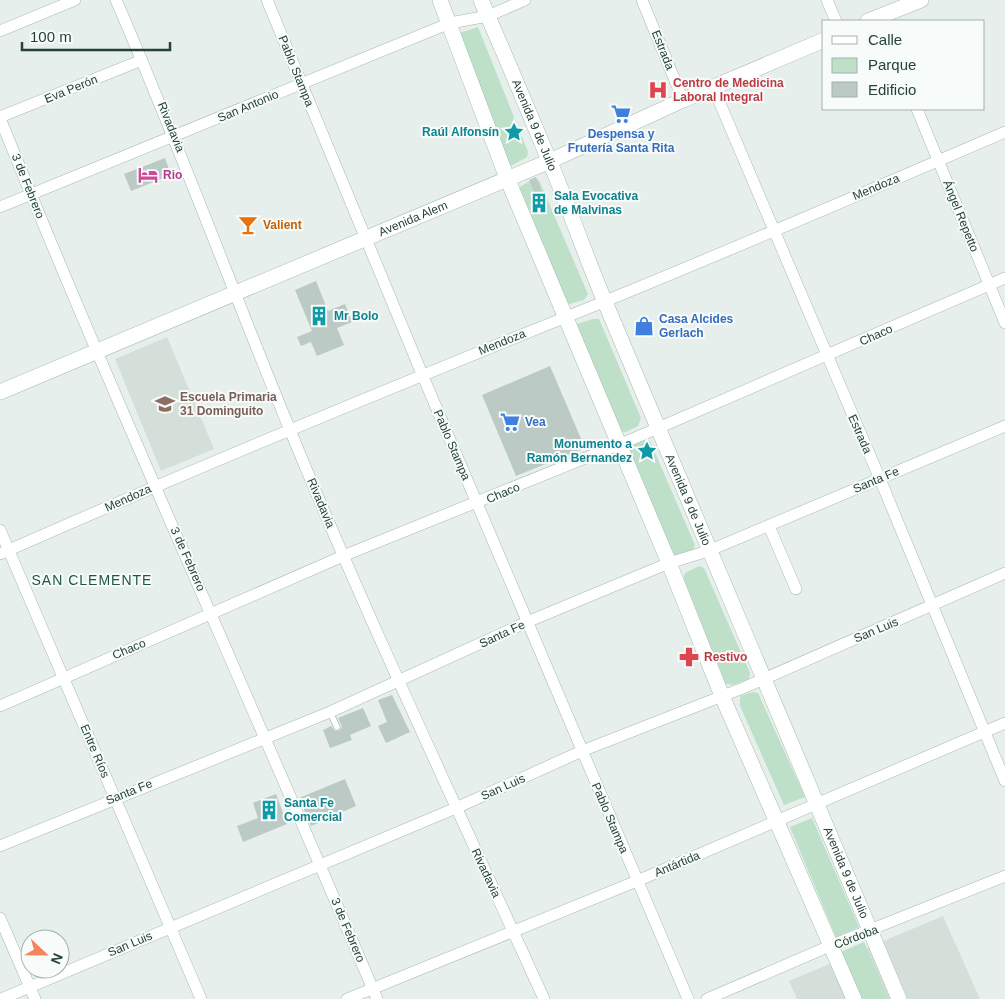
<svg xmlns="http://www.w3.org/2000/svg" width="1005" height="999" viewBox="0 0 1005 999" font-family="Helvetica,sans-serif">
<style>
.built{fill:#d4dfda}
.green{fill:#bfe0c8}
.building{fill:#bbcac4}
.lines{fill:none;stroke-linecap:round;stroke-linejoin:round}
.service-casing{stroke:#a8b8b2;stroke-width:7}
.minor-casing{stroke:#a8b8b2;stroke-width:12}
.secondary-casing{stroke:#a4bbb3;stroke-width:16}
.service{stroke:#fff;stroke-width:5.5}
.minor{stroke:#fff;stroke-width:11}
.secondary{stroke:#fff;stroke-width:15}
.labels{text-anchor:middle;dominant-baseline:central;stroke-width:4;stroke-linejoin:round;paint-order:stroke}
.street-label{font-size:12px;fill:#24423a;stroke:#f7fbf9}
.health-label{font-size:12px;font-weight:bold;fill:#be3a42;stroke:#f7fbf9;text-anchor:start}
.culture-label{font-size:12px;font-weight:bold;fill:#0d838f;stroke:#f7fbf9;text-anchor:start}
.shop-label{font-size:12px;font-weight:bold;fill:#366cbe;stroke:#f7fbf9;text-anchor:start}
.hotel-label{font-size:12px;font-weight:bold;fill:#b23c85;stroke:#f7fbf9;text-anchor:start}
.food-label{font-size:12px;font-weight:bold;fill:#c56008;stroke:#f7fbf9;text-anchor:start}
.education-label{font-size:12px;font-weight:bold;fill:#785e54;stroke:#f7fbf9;text-anchor:start}
.neighbourhood-label{font-size:14px;letter-spacing:1px;fill:#1f5548;stroke:#f7fbf9}
</style>
<rect width="100%" height="100%" fill="#e6efeb"/>
<path class="built" d="M167 337 214 449 161 471 115 359Z
M943 916 980 999H797L789 981Z"/>
<path class="green" d="M478 27 528 152 527 157 511 166 506 163 460 33Z
M533 179 539 180 588 294 584 300 569 304 565 301 518 188Z
M593 319H599L641 418 638 426 626 432 617 431 577 330V324Z
M646 440 650 441 695 545 692 553 682 556 670 555 629 452 634 444Z
M699 566 704 568 750 673 749 679 733 685 726 684 683 580 685 573Z
M753 692 758 693 805 797 784 805 740 706V696Z
M812 818 859 927 836 937 790 827Z
M864 942 889 999H861L841 952Z"/>
<path class="building" d="M165 158 171 175 131 191 124 174Z
M536 177 548 208 536 213 530 198 536 196 529 180Z
M316 281 328 311 345 304 352 322 337 328 344 345 317 356 311 342 301 346 297 337 312 331 295 290Z
M550 366 585 448 516 476 482 395Z
M392 695 410 732 386 743 378 726 387 722 378 700Z
M363 708 371 726 350 735 352 740 330 748 323 730 331 726 335 731H339L342 727 338 718Z
M345 779 356 806 311 826 299 798Z
M276 794 287 824 243 842 237 826 258 818 253 803Z"/>
<g class="lines">
<defs>
<path id="service" d="M330 712 337 727"/>
<path id="minor" d="M116 0C178 142 231 287 290 430 369 622 458 810 544 999
M267 0 422 374 688 999
M642 0 683 100
M827 0 836 21
M0 31 75 0
M713 87 880 479 1005 781
M917 109 1005 323
M0 117 142 60
M0 118C119 414 253 704 377 999
M0 207 450 23 488 16 525 0
M769 526 796 589
M0 530 201 999
M0 554C194 468 390 388 586 309 726 252 866 192 1005 132
M0 706 343 556 635 438 1005 278
M0 846 330 712 527 622 669 563 708 551 1005 426
M0 918 35 999
M1 999 456 808 582 751 743 688 1005 573
M347 999 637 881 1005 723
M707 999 832 945 1005 876"/>
<g id="secondary">
<path d="M440 0 507 178 669 563 722 696 854 999"/>
<path id="s1" d="M481 0C504 53 527 107 549 160 569 207 585 255 605 302 702 535 802 766 899 999"/>
<path d="M868 21 921 0"/>
<path id="s2" d="M0 392 550 161 683 100 824 40"/>
</g>
</defs>
<use href="#service" class="service-casing"/>
<use href="#minor" class="minor-casing"/>
<use href="#secondary" class="secondary-casing"/>
<use href="#service" class="service"/>
<use href="#minor" class="minor"/>
<use href="#secondary" class="secondary"/>
</g>
<defs>
<symbol id="hospital-bare" viewBox="-9 -9 18 18"><path d="M-5-5h3v3.5h4V-5h3V5h-3V1.5h-4V5h-3Z" fill="#e0444e" stroke="#f7fbf9" stroke-width="2.5" paint-order="stroke"/></symbol>
<symbol id="supermarket-bare" viewBox="-9 -9 18 18"><path d="M-6-5.5h2.5l.6 2H6L4.5 2H-2.5L-4.4-4H-6ZM-1.5 3.2a1.3 1.3 0 1 0 .1 0ZM3 3.2a1.3 1.3 0 1 0 .1 0Z" fill="#3f7fe0" stroke="#f7fbf9" stroke-width="2.5" paint-order="stroke"/></symbol>
<symbol id="sight-bare" viewBox="-9 -9 18 18"><path d="M0-6L1.8-2.2L6-1.7L2.9 1.2L3.7 5.4L0 3.3L-3.7 5.4L-2.9 1.2L-6-1.7L-1.8-2.2Z" fill="#0f9aa8" stroke="#f7fbf9" stroke-width="2.5" paint-order="stroke"/></symbol>
<symbol id="hotel-bare" viewBox="-9 -9 18 18"><path d="M-6-4.5h1.5V1H6V5H4.5V3h-9V5H-6ZM-4 0a1.8 1.8 0 1 1 3.6 0ZM.5 0V-2.5h3Q6-2.5 6 0Z" fill="#d1479c" stroke="#f7fbf9" stroke-width="2.5" paint-order="stroke"/></symbol>
<symbol id="building-bare" viewBox="-9 -9 18 18"><path d="M-4-6H4V6H1V3H-1V6H-4ZM-2.5-4.3h1.7v1.8h-1.7ZM.8-4.3h1.7v1.8H.8ZM-2.5-1h1.7V.8h-1.7ZM.8-1h1.7V.8H.8Z" fill="#0f9aa8" stroke="#f7fbf9" stroke-width="2.5" paint-order="stroke"/></symbol>
<symbol id="bar-bare" viewBox="-9 -9 18 18"><path d="M-6-5H6L.8 .8V4.5H3.5V6h-7V4.5H-.8V.8Z" fill="#e8710a" stroke="#f7fbf9" stroke-width="2.5" paint-order="stroke"/></symbol>
<symbol id="shop-bare" viewBox="-9 -9 18 18"><path d="M-5-2.5h2.3a2.7 3.5 0 0 1 5.4 0H5L5.5 6h-11ZM-1.5-2.5h3a1.5 2.3 0 0 0-3 0Z" fill="#3f7fe0" stroke="#f7fbf9" stroke-width="2.5" paint-order="stroke"/></symbol>
<symbol id="school-bare" viewBox="-9 -9 18 18"><path d="M0-5L7-2L0 1L-7-2ZM-4 1L0 2.5L4 1V4Q0 6-4 4Z" fill="#8d6e63" stroke="#f7fbf9" stroke-width="2.5" paint-order="stroke"/></symbol>
<symbol id="pharmacy-bare" viewBox="-9 -9 18 18"><path d="M-2-6h4v4h4v4h-4v4h-4v-4h-4v-4h4Z" fill="#e0444e" stroke="#f7fbf9" stroke-width="2.5" paint-order="stroke"/></symbol>
</defs>
<g fill-rule="evenodd">
<use href="#hospital-bare" x="644" y="76" width="28" height="28"/>
<use href="#supermarket-bare" x="607" y="100" width="28" height="28"/>
<use href="#sight-bare" x="500" y="118" width="28" height="28"/>
<use href="#hotel-bare" x="134" y="161" width="28" height="28"/>
<use href="#building-bare" x="525" y="189" width="28" height="28"/>
<use href="#bar-bare" x="234" y="211" width="28" height="28"/>
<use href="#building-bare" x="305" y="302" width="28" height="28"/>
<use href="#shop-bare" x="630" y="312" width="28" height="28"/>
<use href="#school-bare" x="151" y="390" width="28" height="28"/>
<use href="#supermarket-bare" x="496" y="408" width="28" height="28"/>
<use href="#sight-bare" x="633" y="437" width="28" height="28"/>
<use href="#pharmacy-bare" x="675" y="643" width="28" height="28"/>
<use href="#building-bare" x="255" y="796" width="28" height="28"/>
</g>
<g class="labels">
<g class="street-label">
<text transform="translate(663 50) rotate(68)">Estrada</text>
<text transform="translate(296 71) rotate(68)">Pablo Stampa</text>
<text transform="translate(71 89) rotate(-22)">Eva Perón</text>
<text transform="translate(248 106) rotate(-23)">San Antonio</text>
<text stroke="none"><textPath href="#s1" startOffset="136">Avenida 9 de Julio</textPath></text>
<text transform="translate(171 127) rotate(68)">Rivadavia</text>
<text transform="translate(28 186) rotate(68)">3 de Febrero</text>
<text transform="translate(876 187) rotate(-23)">Mendoza</text>
<text transform="translate(961 216) rotate(68)">Ángel Repetto</text>
<text stroke="none"><textPath href="#s2" startOffset="448">Avenida Alem</textPath></text>
<text transform="translate(876 335) rotate(-24)">Chaco</text>
<text transform="translate(502 342) rotate(-22)">Mendoza</text>
<text transform="translate(860 434) rotate(66)">Estrada</text>
<text transform="translate(452 445) rotate(67)">Pablo Stampa</text>
<text transform="translate(876 480) rotate(-23)">Santa Fe</text>
<text transform="translate(503 493) rotate(-23)">Chaco</text>
<text transform="translate(128 498) rotate(-24)">Mendoza</text>
<text stroke="none"><textPath href="#s1" startOffset="541">Avenida 9 de Julio</textPath></text>
<text transform="translate(321 503) rotate(67)">Rivadavia</text>
<text transform="translate(188 559) rotate(66)">3 de Febrero</text>
<text transform="translate(876 630) rotate(-23)">San Luis</text>
<text transform="translate(502 634) rotate(-25)">Santa Fe</text>
<text transform="translate(129 649) rotate(-23)">Chaco</text>
<text transform="translate(95 751) rotate(67)">Entre Ríos</text>
<text transform="translate(503 787) rotate(-24)">San Luis</text>
<text transform="translate(129 792) rotate(-22)">Santa Fe</text>
<text transform="translate(610 818) rotate(67)">Pablo Stampa</text>
<text transform="translate(677 864) rotate(-23)">Antártida</text>
<text transform="translate(486 873) rotate(65)">Rivadavia</text>
<text stroke="none"><textPath href="#s1" startOffset="946">Avenida 9 de Julio</textPath></text>
<text transform="translate(348 930) rotate(67)">3 de Febrero</text>
<text transform="translate(856 937) rotate(-21)">Córdoba</text>
<text transform="translate(130 944) rotate(-23)">San Luis</text>
</g>
<g class="health-label">
<text x="673" y="83">Centro de Medicina<tspan x="673" dy="14">Laboral Integral</tspan></text>
<text x="704" y="657">Restivo</text>
</g>
<g class="culture-label">
<text x="499" y="132" text-anchor="end">Raúl Alfonsín</text>
<text x="554" y="196">Sala Evocativa<tspan x="554" dy="14">de Malvinas</tspan></text>
<text x="334" y="316">Mr Bolo</text>
<text x="632" y="444" text-anchor="end">Monumento a<tspan x="632" dy="14">Ramón Bernandez</tspan></text>
<text x="284" y="803">Santa Fe<tspan x="284" dy="14">Comercial</tspan></text>
</g>
<g class="shop-label">
<text x="621" y="134" text-anchor="middle">Despensa y<tspan x="621" dy="14">Frutería Santa Rita</tspan></text>
<text x="659" y="319">Casa Alcides<tspan x="659" dy="14">Gerlach</tspan></text>
<text x="525" y="422">Vea</text>
</g>
<g class="hotel-label">
<text x="163" y="175">Rio</text>
</g>
<g class="food-label">
<text x="263" y="225">Valient</text>
</g>
<g class="education-label">
<text x="180" y="397">Escuela Primaria<tspan x="180" dy="14">31 Dominguito</tspan></text>
</g>
<g class="neighbourhood-label">
<text x="92" y="580">SAN CLEMENTE</text>
</g>
</g>
<rect x="822" y="20" width="162" height="90" fill="#f7fbf9" stroke="#a3b1ad"/>
<rect x="832" y="36" width="25" height="8" fill="#ffffff" stroke="#a3b1ad"/>
<text x="868" y="45" font-size="15" fill="#24423a">Calle</text>
<rect x="832" y="58" width="25" height="15" fill="#bfe0c8" stroke="#a3b1ad"/>
<text x="868" y="70" font-size="15" fill="#24423a">Parque</text>
<rect x="832" y="82" width="25" height="15" fill="#bbcac4" stroke="#a3b1ad"/>
<text x="868" y="95" font-size="15" fill="#24423a">Edificio</text>
<g transform="translate(45 954) rotate(112)"><circle r="24" fill="#f7fbf9" stroke="#a3b1ad"/>
<path d="M0-4L9 19L0 12L-9 19Z" fill="#f4845f"/>
<text y="-8" font-size="14" font-weight="bold" text-anchor="middle" fill="#24423a">N</text>
</g>
<path d="M22 42v8h148v-8" fill="none" stroke="#24423a" stroke-width="2.5"/>
<text x="30" y="42" font-size="15" fill="#24423a" stroke="#f7fbf9" stroke-width="4" paint-order="stroke">100 m</text>
</svg>
